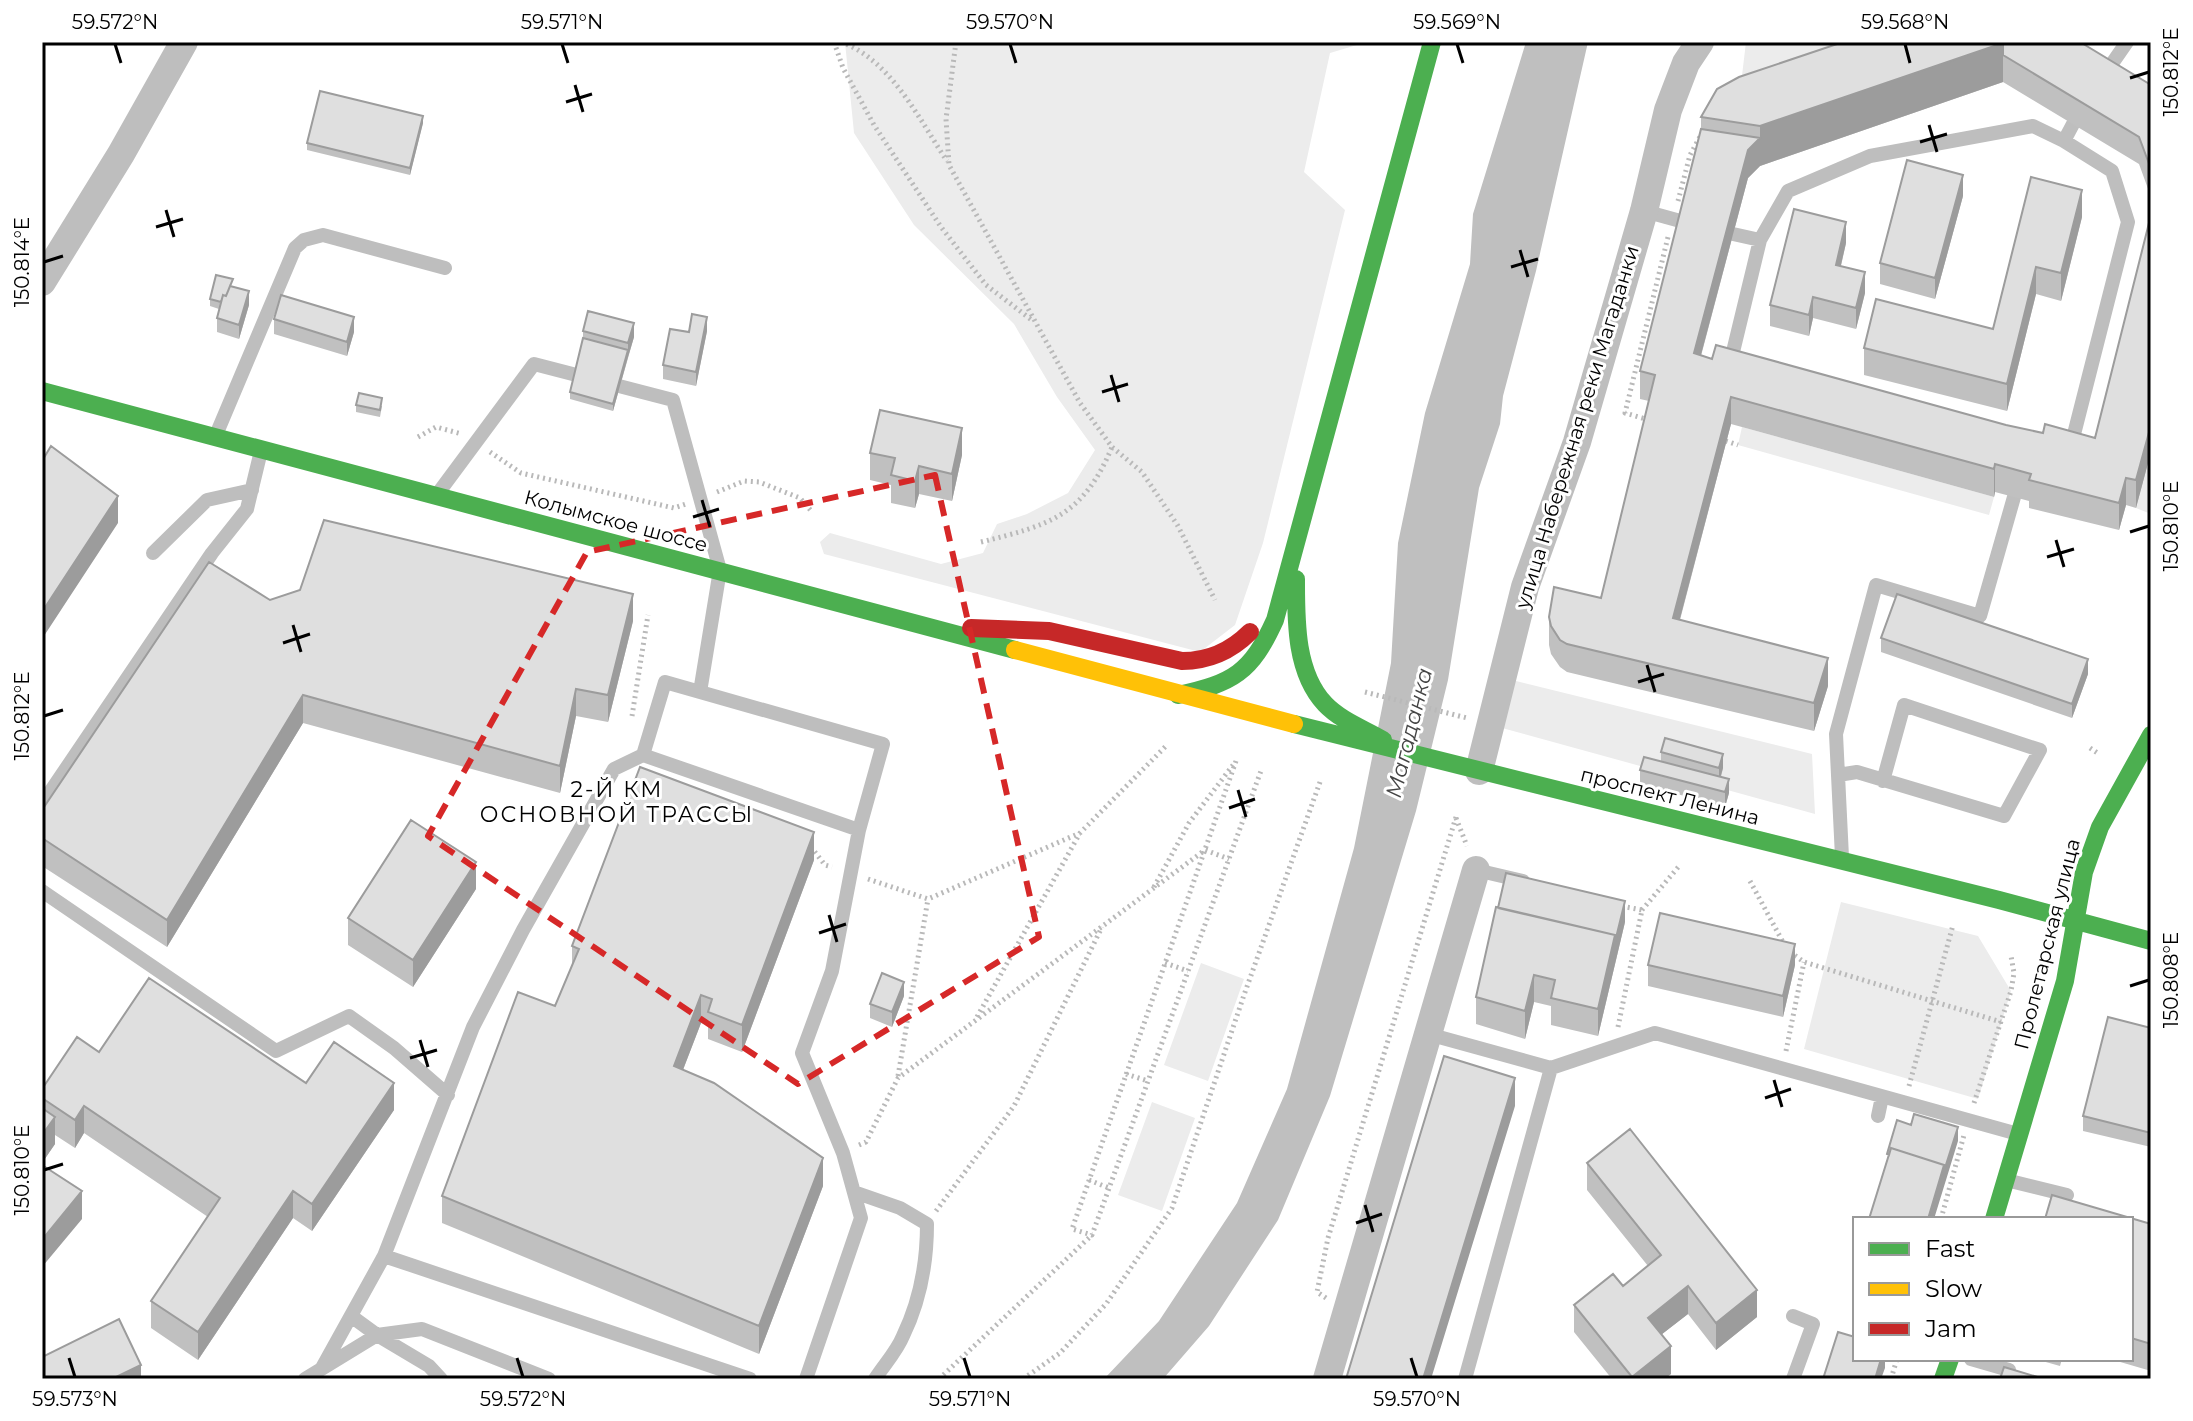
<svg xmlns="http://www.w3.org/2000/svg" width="2193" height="1421" viewBox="0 0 2193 1421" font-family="Montserrat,sans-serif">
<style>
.green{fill:#ececec}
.water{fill:#bfbfbf}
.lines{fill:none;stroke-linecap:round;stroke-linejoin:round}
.path{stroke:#b9b9b9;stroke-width:5;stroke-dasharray:2 4;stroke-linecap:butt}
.lane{stroke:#bebebe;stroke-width:14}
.street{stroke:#bebebe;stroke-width:28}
.fast{stroke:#4caf50;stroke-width:18}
.slow{stroke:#ffc107;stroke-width:18}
.jam{stroke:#c62828;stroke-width:18}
.wall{fill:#c0c0c0}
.shaded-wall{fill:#9c9c9c}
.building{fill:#dfdfdf;stroke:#9c9c9c;stroke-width:2}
.marked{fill:none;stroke:#d62828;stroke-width:6;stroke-dasharray:16 10;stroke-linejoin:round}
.ticks{fill:none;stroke:#000;stroke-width:3}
.labels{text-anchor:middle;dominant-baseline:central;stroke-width:6;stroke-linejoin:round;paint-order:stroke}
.street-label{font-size:20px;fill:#000;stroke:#fff}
.water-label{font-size:22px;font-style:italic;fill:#444;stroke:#fff}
.neighbourhood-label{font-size:22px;letter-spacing:2px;fill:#000;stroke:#fff}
.neatline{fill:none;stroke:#000;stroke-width:3}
.ticks-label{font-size:20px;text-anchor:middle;fill:#000}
</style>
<rect width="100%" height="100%" fill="#fff"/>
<path class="green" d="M845 42H1367L1330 53 1304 172 1345 210 1263 543 1235 625 1200 652 824 554 820 542 830 533 941 564 983 553 997 524 1027 514 1068 493 1095 450 1057 397 1014 324 914 225 854 133Z
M1746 42H1874L1741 84Z
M1742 427 1994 497 1989 515 1738 445Z
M2151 453V514L2136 508Z
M1504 678 1812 754 1815 814 1491 725Z
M1841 902 1978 936 2011 991 1978 1099 1804 1049Z
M1201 963 1244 979 1208 1081 1164 1065Z
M1152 1102 1195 1118 1162 1211 1118 1195Z"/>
<path class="water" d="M1526 42H1588L1536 271 1503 396 1500 424 1479 488 1448 680 1416 811 1330 1096 1278 1220 1209 1326 1163 1379H1104L1159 1321 1237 1203 1287 1089 1354 848 1391 663 1398 543 1425 413 1470 264 1473 214Z"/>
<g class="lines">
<path class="path" d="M834 42 843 68 874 125 941 227 986 285 1033 321
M841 42C891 60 919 119 947 161
M956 42 946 119 949 165 1080 403 1112 447 1142 472 1178 526 1215 600
M1678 201 1690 155 1701 135
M1649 420 1625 413 1668 237
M418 437 436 427 462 434
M1720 439 1738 445
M490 452 521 473 674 508 686 504
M717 492 744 481 759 482 800 498 812 512
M981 542C1050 525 1083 516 1112 447
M1365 692 1467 718
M632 716 648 615
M2090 748 2099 754
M1236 761 1072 1229 1092 1235 1262 768
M1456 818 1467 846
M811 847 825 865 832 867
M868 879 928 899 1080 833
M1750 881 1784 944
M1154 887 1189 823 1233 765
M1642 910 1680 865
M1790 952 1804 962 2001 1022
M1165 963 1188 971
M977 1017 1080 833 1167 745
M1618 1027 1642 910 1626 907
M1786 1051 1804 962
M1126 1074 1148 1081
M898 1076 928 899
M1909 1086 1953 925
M1974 1103 2011 991 2014 973 2011 956
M859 1145 866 1142 898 1078 1205 850 1229 859
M1089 1180 1109 1188
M936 1211 1014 1106 1102 927
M1941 1219 1964 1135
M1326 1298 1317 1292 1328 1238 1456 817
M939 1379 1092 1235
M1023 1379 1060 1353 1106 1304 1172 1208 1244 995 1320 782
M1891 1379 1897 1359"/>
<path class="lane" d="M2102 78 2127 42
M2064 141 2112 171 2128 222 2071 446 2069 445
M1644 211 1684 222
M1733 234 1760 240 1788 191 1870 156 2033 126 2064 141 2073 124
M1743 359 1732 356 1760 240
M216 435 295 248 304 240 323 235 445 268
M439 492 534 364 673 400 720 570 700 692
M153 553 207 500 252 490
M1838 775 1857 772 2004 816 2040 750 1904 705 1883 781
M42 804 212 553 247 509 260 455
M1842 857 1836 734 1876 585 1980 616 2014 497
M1476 870 1523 881
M42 891 276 1051 349 1016 394 1048 448 1095
M1428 1034 1551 1068 1655 1033 2018 1134
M1878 1116 1882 1097
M2006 1180 2067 1195
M854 1192 900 1208 927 1224C927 1263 920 1301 903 1336 897 1351 884 1365 875 1379
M384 1256 750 1379
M351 1316 377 1335 422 1329 549 1379
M1793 1316 1813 1324 1793 1379
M1971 1359 2009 1370
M322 1368 384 1256 473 1027 523 930 614 769 643 755 859 830 883 744 665 682 643 755
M305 1379 377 1335 429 1366 441 1379
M806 1379 861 1218 843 1153 802 1053 832 971 859 830
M1465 1379 1551 1068"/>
<path class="street" d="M42 282 121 154 184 42
M1479 771 1525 587 1577 442 1644 211 1668 110 1686 63 1700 42
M1327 1379 1476 870"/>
<path class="fast" d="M42 391 1015 650
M1296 579C1296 620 1295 672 1325 704 1340 720 1364 729 1383 740
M1178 695C1233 683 1251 673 1275 620L1432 42
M1294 724 1999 900 2151 941
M1994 1219 2065 981 2084 872 2100 827 2151 735
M1943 1379 1950 1359"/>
<path class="slow" d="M1015 650 1294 724"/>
<path class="jam" d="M971 628 1049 631 1182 661C1209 661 1231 651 1250 632"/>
</g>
<path class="wall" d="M2080 42 2151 85V197L2139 164 2003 82 1760 166 1748 178 1701 356 1712 359 2043 433 2095 438 2151 215V452L2136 508 2126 505 2119 530 2029 508V501L1995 492 1994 497 1731 424 1680 620 1828 686 1814 731 1567 672 1560 667 1551 654 1549 645V617L1601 598 1649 401 1640 399V371L1701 129V117L1717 89Z
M423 123 410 175 307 150V143Z
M2031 177 2082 217 2061 301 2036 294 2007 411 1864 375V348L1993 329Z
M1963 196 1935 299 1880 284V263Z
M1846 243 1841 266 1865 293 1856 329 1813 318 1809 336 1770 326V305Z
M233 287 249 305 239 339 217 332V318L219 309 210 306V299Z
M274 319 354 332 347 356 274 334Z
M583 331 634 337 613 411 570 399V392L583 338Z
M707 331 696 386 663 379V365L689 332Z
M356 405 382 406 380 417 356 412Z
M870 453 962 455 952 501 919 494 915 508 891 503V485L870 480Z
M270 600 633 621 608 722 576 716 560 793 303 723 167 947 42 866V810Z
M1881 638 2088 674 2072 718 1881 652Z
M1661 752 1723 768 1721 777 1729 793 1725 807 1640 784V770L1661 761Z
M814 860 742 1052 708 1039V1025L701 1023 683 1070 823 1186 759 1354 442 1223V1196L555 1006 572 966V946Z
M476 889 413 987 348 945V918Z
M1625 922 1598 1036 1551 1025V1006L1534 1002 1525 1039 1476 1024V997Z
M1648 965H1795L1783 1017 1648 986Z
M904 996 892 1027 870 1018V1004Z
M2151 1028V1147L2083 1131V1116Z
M99 1052 306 1083 394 1110 312 1231 293 1218 198 1360 151 1328V1301L208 1217 84 1133 75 1148 55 1135V1144L42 1163V1089Z
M1587 1163 1757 1317 1716 1350 1688 1314 1662 1334 1671 1374 1664 1379H1612L1574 1332V1305L1623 1286 1648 1266 1587 1190Z
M2131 1219 2151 1224V1371L2110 1359H2131Z
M1855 1266V1292L1854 1291V1270Z
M2035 1359H2062L2060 1366Z"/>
<path class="shaded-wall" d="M2003 43V82L1760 166 1748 178 1694 381V353L1748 150 1760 138V126Z
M423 116V123L410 175V168Z
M1963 175V196L1935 299V278Z
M2082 190V217L2061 301V273Z
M1846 222V243L1836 286V265Z
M2036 267V294L2007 411V384Z
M1865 272V293L1856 329V308Z
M249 291V305L239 339V325Z
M1813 297V318L1809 336V315Z
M354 317V332L347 356V342Z
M707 317V331L696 386V372Z
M634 323V337L628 357V343Z
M628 350V357L613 411V404Z
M1731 397V424L1673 645V618Z
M2151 425V452L2136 508V480Z
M962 428V455L952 501V474Z
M1995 464V492L1994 497V469Z
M919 466V494L915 508V481Z
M2126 478V505L2119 530V503Z
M118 496V523L42 639V612Z
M633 594V621L608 722V695Z
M1828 658V686L1814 731V703Z
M2088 659V674L2072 718V704Z
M576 689V716L560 793V766Z
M303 695V723L167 947V920Z
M1723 754V768L1719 782V768Z
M1729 779V793L1725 807V792Z
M814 832V860L742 1052V1025Z
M476 862V889L413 987V960Z
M1625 901V922L1598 1036V1009L1615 935Z
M1795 944V965L1783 1017V996Z
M1534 975V1002L1525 1039V1011Z
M904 982V996L892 1027V1012Z
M701 995V1023L674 1093V1066Z
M1515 1078V1106L1431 1379H1423Z
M394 1083V1110L312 1231V1204Z
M84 1106V1133L75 1148V1120Z
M55 1117V1144L42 1163V1135Z
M1958 1127V1141L1934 1219H1928L1944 1165Z
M823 1158V1186L759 1354V1326Z
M82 1191V1219L42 1267V1240Z
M293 1191V1218L198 1360V1332Z
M1688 1286V1314L1648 1345V1318Z
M1757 1290V1317L1716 1350V1323Z
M1671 1346V1374L1664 1379H1632V1377Z
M1881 1359H1885V1368L1881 1379H1875Z
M141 1365V1379H112Z"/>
<path class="building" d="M1843 42 2003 43 1760 126 1701 117 1717 89 1739 77Z
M2003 42H2080L2151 85V169L2139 137 2003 55Z
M320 91 423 116 410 168 307 143Z
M1701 129 1760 138 1748 150 1694 353 1712 359 1716 345 2006 425 2043 433 2045 424 2095 438 2151 215V425L2136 480 2126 478 2119 503 2029 480 2031 474 1995 464 1994 469 1731 397 1673 618 1828 658 1814 703 1567 644 1560 640 1551 626 1549 617 1554 587 1601 598 1655 375 1640 371Z
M1907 160 1963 175 1935 278 1880 263Z
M2031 177 2082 190 2061 273 2036 267 2007 384 1864 348 1876 299 1993 329Z
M1794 209 1846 222 1836 265 1865 272 1856 308 1813 297 1809 315 1770 305Z
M216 275 233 279 226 296 223 295 221 302 210 299Z
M230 286 249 291 239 325 217 318 223 295 226 296Z
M281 295 354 317 347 342 274 319Z
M588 311 634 323 628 343 583 331Z
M692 314 707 317 696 372 663 365 670 329 689 332Z
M583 338 628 350 613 404 570 392Z
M359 393 382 398 380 410 356 405Z
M880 410 962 428 952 474 919 466 915 481 891 475 895 458 870 453Z
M51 446 118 496 42 612V461Z
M324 520 633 594 608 695 576 689 560 766 303 695 167 920 42 838V810L209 562 270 600 300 590Z
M1897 594 2088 659 2072 704 1881 638Z
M1665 738 1723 754 1719 768 1661 752Z
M1644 757 1729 779 1725 792 1640 770Z
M640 767 814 832 742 1025 708 1012 712 999 701 995 674 1066 714 1083 823 1158 759 1326 442 1196 518 992 555 1006 579 949 572 946Z
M411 820 476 862 413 960 348 918Z
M1506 873 1625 901 1615 942V935L1498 908Z
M1496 907 1615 935 1598 1009 1551 998 1555 980 1534 975 1525 1011 1476 997Z
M1660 913 1795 944 1783 996 1648 965Z
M882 973 904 982 892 1012 870 1004Z
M149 978 306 1083 334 1042 394 1083 312 1204 293 1191 198 1332 151 1301 220 1198 84 1106 75 1120 42 1098V1089L77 1037 99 1052Z
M2108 1017 2151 1028V1067L2149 1075 2151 1076V1133L2083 1116Z
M1444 1056 1515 1078 1423 1379H1346Z
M42 1108 55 1117 42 1135Z
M1914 1114 1958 1127 1944 1171V1165L1891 1148 1889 1155 1887 1154 1897 1120 1911 1125Z
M1630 1129 1757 1290 1716 1323 1688 1286 1648 1318 1671 1346 1632 1377 1574 1305 1613 1274 1623 1286 1661 1255 1587 1163Z
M1891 1148 1944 1165 1928 1219H1869Z
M42 1165 82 1191 42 1240Z
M2052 1195 2151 1224V1344L2131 1338V1219H2045Z
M119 1319 141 1365 112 1379H42V1357Z
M1838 1332 1855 1337V1359H1881L1875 1379H1823Z
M2004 1367 2044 1379H2000Z"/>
<path class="marked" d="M935 475 1039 937 798 1084 428 836 587 552Z"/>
<path class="ticks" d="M115 44 121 63M562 44 568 63M1010 44 1016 63M1457 44 1463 63M1905 44 1910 63M2130 78 2149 72M575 85 583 112M566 102 592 94M1929 125 1937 152M1920 142 1947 134M166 210 174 237M156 227 183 219M1520 250 1528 277M44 262 63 256M1511 267 1538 259M1111 375 1119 402M1102 392 1128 384M702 500 710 527M693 517 719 509M2130 532 2149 526M2056 540 2064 567M2047 557 2074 549M293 625 301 652M283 643 310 634M1647 665 1655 692M1638 682 1664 674M44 716 63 710M1238 790 1246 817M1229 808 1255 799M829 915 837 942M819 933 846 924M2130 986 2149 980M420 1040 428 1067M410 1058 437 1050M1774 1080 1782 1107M1765 1098 1791 1089M44 1170 63 1164M1365 1205 1373 1232M1356 1223 1382 1214M69 1358 75 1377M517 1358 523 1377M964 1358 970 1377M1411 1358 1417 1377"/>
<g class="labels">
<g class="street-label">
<text transform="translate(1577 427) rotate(-73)">улица Набережная реки Магаданки</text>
<text transform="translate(616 521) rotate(15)">Колымское шоссе</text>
<text transform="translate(1670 796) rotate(14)">проспект Ленина</text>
<text transform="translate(2047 944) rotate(-76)">Пролетарская улица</text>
</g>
<g class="water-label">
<text transform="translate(1409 733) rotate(-76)">Магаданка</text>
</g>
<g class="neighbourhood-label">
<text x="617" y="789">2-Й КМ<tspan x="617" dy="25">ОСНОВНОЙ ТРАССЫ</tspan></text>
</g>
</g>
<rect width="2193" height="1421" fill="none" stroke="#ffffff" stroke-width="88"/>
<rect x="1853" y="1217" width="280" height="144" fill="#ffffff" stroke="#999999" stroke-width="2"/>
<rect x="1869" y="1243" width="40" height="12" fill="#4caf50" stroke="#999999" stroke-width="2"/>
<text x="1925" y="1257" font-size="24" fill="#000000">Fast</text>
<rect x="1869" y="1283" width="40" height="12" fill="#ffc107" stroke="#999999" stroke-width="2"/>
<text x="1925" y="1297" font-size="24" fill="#000000">Slow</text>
<rect x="1869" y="1323" width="40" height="12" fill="#c62828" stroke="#999999" stroke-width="2"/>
<text x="1925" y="1337" font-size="24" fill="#000000">Jam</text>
<rect x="44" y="44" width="2105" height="1333" class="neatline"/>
<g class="ticks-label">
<text x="115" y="29">59.572°N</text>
<text x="562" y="29">59.571°N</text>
<text x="1010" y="29">59.570°N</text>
<text x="1457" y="29">59.569°N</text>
<text x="1905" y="29">59.568°N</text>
<text transform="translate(2171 72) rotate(-90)" y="7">150.812°E</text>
<text transform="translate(22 262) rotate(-90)" y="7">150.814°E</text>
<text transform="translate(2171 526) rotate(-90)" y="7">150.810°E</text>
<text transform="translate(22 716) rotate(-90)" y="7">150.812°E</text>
<text transform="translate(2171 980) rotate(-90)" y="7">150.808°E</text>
<text transform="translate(22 1170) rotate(-90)" y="7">150.810°E</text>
<text x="75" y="1406">59.573°N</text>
<text x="523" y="1406">59.572°N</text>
<text x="970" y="1406">59.571°N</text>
<text x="1417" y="1406">59.570°N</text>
</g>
</svg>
